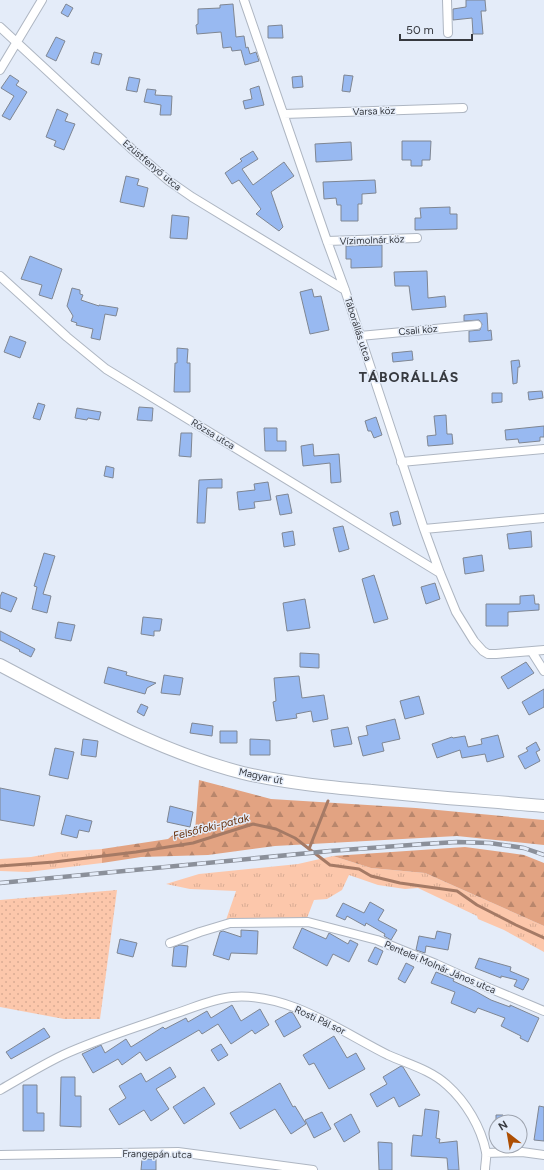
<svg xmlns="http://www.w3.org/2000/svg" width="544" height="1170" viewBox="0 0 544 1170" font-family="Figtree,sans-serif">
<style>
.grass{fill:url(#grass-tufts)}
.forest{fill:url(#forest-firs)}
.park{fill:url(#park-dots)}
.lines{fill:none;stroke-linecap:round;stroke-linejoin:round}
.stream{stroke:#a57a65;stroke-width:3}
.building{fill:#98b9f1;stroke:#7f8692}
.street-casing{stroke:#aeb6c2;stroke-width:10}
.secondary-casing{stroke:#aeb6c2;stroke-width:14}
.street{stroke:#fff;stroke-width:8}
.secondary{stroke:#fff;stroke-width:12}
.rail-casing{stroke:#8b909a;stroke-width:4.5}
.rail{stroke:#e4ecf9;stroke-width:3;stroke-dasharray:9;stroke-linecap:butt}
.labels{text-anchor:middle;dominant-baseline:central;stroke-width:3;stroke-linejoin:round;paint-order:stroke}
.street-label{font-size:10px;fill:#36393f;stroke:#e4ecf9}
.water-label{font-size:11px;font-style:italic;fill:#672e08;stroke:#e4ecf9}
.district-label{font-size:14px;font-weight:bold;letter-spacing:1px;fill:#36393f;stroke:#e4ecf9}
</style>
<defs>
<pattern id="grass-tufts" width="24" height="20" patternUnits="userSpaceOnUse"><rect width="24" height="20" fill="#fcc7ab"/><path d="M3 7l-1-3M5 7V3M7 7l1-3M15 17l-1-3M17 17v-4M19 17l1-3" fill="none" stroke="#d9ac94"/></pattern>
<pattern id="forest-firs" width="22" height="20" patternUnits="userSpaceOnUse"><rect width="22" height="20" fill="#e2a382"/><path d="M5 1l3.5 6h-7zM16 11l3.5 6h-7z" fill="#b8866c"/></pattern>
<pattern id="park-dots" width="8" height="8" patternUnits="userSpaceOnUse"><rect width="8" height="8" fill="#fcc7ab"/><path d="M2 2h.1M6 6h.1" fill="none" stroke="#d9ac94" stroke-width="1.8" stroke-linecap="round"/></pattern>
</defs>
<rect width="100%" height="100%" fill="#e4ecf9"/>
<path class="grass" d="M102 849V863L28 872 0 871V859L31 857 58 852Z
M333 856 371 868 425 873 544 926V952L504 930 478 919 477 916 418 888 405 889 378 885 349 875 342 890 327 899 314 900 307 918H244L226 920 236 891 190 889 166 884 199 874 298 864Z"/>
<path class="forest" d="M199 780 271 799 416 808 544 820V845L457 836 275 846 208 855 141 857 102 863V849L168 839 179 830 195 831Z
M465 847 524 855 544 863V926L425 873 371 868 333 856Z"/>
<path class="park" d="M117 890 100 1019H64L0 1007V900Z"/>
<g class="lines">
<path class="stream" d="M309 849 328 801
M0 866 54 862 136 852 193 843 253 824 276 829 295 838 330 865 359 869 371 876 400 883 457 891 477 905 516 925 544 938"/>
</g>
<path class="building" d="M466 0H485L486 11H481L483 34H473L472 18 453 20V9L466 7Z
M66 4 73 8 68 17 61 13Z
M233 4 236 37 244 36 246 48 248 47 250 54 256 52 259 61 245 65 241 50 232 51 231 47 223 48 221 32 197 34 196 25 198 24V9L220 8V5Z
M282 25 283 38H268V26Z
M56 37 65 41 56 61 46 56Z
M94 52 102 54 99 65 91 63Z
M10 75 19 81 16 85 27 92 10 120 2 116 14 96 1 88Z
M344 75 353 76 350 92 342 91Z
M302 76 303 87 293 88 292 77Z
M129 77 140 79 137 92 126 90Z
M259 86 264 105 245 109 243 101 252 99 250 89Z
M147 89 156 90 155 95 172 96 171 115H160L161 105 144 102Z
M57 109 68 114 65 121 75 124 64 150 54 146 56 141 46 137Z
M402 141H431L430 160H422V166H411V160H402Z
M351 142 352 160 316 162 315 144Z
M253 151 258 159 242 169 253 185 284 162 294 176 271 192 283 227 279 231 256 214 261 209 239 180 232 184 225 173 242 161 240 159Z
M126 176 139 179 137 185 148 188 144 207 120 202Z
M375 180 376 193 362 194V204H358V221H341V205H337L336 198 324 199 323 182Z
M450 207V214H457V229L415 230V218H421L420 208Z
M172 215 189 217 187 239 170 238Z
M382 245V267L351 268V259H346V246Z
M30 256 62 269 52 299 39 295 42 285 21 279Z
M427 271 428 298 445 296 446 307 412 310 409 286H395L394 272Z
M72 288 80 290V294L83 295 81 300 99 306V305L118 308 116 316 105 314 100 340 91 338 93 329 76 325 77 323 71 321 73 316 67 306Z
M312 289 314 297 321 296 329 330 310 334 300 292Z
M487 313 488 331 491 330 492 340 469 342V331L480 330 482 324 479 320 464 321V315Z
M10 336 26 342 20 358 4 352Z
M177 348 188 349 187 363H190V392H174L175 363H177Z
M412 351 413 360 393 362 392 353Z
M519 360 520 367H518L517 383 513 384 511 361Z
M542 391 543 398 529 400 528 392Z
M492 393H502V402L492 403Z
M38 403 45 405 40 420 33 418Z
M139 407 153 408 152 421 137 420Z
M77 408 101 412 99 420 88 418 87 420 75 418Z
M446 415 447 434H452L453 444 428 446 427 436 436 435 434 416Z
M376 417 382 435 374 438 371 431H368L365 421Z
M544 426V437H540V441L519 443 518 439 506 440 505 430Z
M264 428H277V441H286V451H265Z
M181 433H192L191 457 179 456Z
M313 444 314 456 339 454 341 482 331 483 330 463 303 466 301 446Z
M106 466 114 468 113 478 104 476Z
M222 479V488H207L205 523H197L199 480Z
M268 482 271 500 254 502 255 508 239 510 237 492 255 490 254 484Z
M288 494 292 513 280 515 276 496Z
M398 511 401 524 393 526 390 513Z
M343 526 349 549 339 552 333 528Z
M293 531 295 545 284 547 282 533Z
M531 531 532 547 509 549 507 534Z
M44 553 55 556 43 594 51 596 47 613 32 609 37 587 34 586Z
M482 555 484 571 465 574 463 558Z
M374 575 388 619 374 623 362 579Z
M435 583 440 599 426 604 421 587Z
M2 592 17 598 11 612 0 608V597Z
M534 595 535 604H539V610L508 612V626H486V604H520V596Z
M305 599 310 628 287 631 283 603Z
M143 617 162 619 160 631H154V636L141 634Z
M58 622 75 625 71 641 55 638Z
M0 631 35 649 31 657 19 651 20 650 0 640Z
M300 653 319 654V668L300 667Z
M526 662 534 673 508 689 501 677Z
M108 667 127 672 126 675 156 683 147 688 145 694 104 683Z
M164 675 183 678 180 695 161 693Z
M299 676 302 698 324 695 328 719 313 722 311 711 296 714 297 718 276 721 273 702 276 701 274 678Z
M544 689V707L529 715 522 702Z
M419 696 424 714 405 719 400 701Z
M141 704 148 707 144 716 137 712Z
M395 719 400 739 382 743 384 751 363 756 358 737 368 735 366 726Z
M192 723 213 726 212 736 190 733Z
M348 727 352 744 334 747 331 730Z
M220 731H237V743H220Z
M498 735 504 757 487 762 485 754 462 758 460 750 437 758 432 744 452 737 453 738 465 736 468 747 482 744 481 739Z
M83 739 98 741 96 757 81 755Z
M250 739 270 740V755H250Z
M536 742 540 750 536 752 540 761 525 769 518 756 528 751 526 748Z
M55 748 74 752 68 779 49 775Z
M0 788 40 796 34 826 0 820Z
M170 806 193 812 190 827 167 822Z
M66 815 92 821 89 832 79 830 77 838 61 834Z
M370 902 384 910 378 920 397 930 391 940 384 936 385 934 366 923 365 926 347 916 345 920 336 916 343 903 364 913Z
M302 928 326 939 329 933 348 944 350 940 358 944 349 962 333 954 327 966 293 948Z
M241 930 258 931 257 954 231 953 229 960 213 955 220 932 223 931 241 937Z
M437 931 451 934 448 950 426 946 425 953 416 950 419 936 435 939Z
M120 939 137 943 133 957 117 953Z
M180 945 188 946 186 967 172 966 174 947Z
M375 947 383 951 377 965 368 961Z
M479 958 511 967 510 971 529 979 523 990 514 986 517 980 501 976V978L475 968Z
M406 963 414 967 405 983 398 979Z
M436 972 454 979 453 981 475 991 491 1000 510 1007V1005L539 1018 528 1042 520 1038 521 1036 501 1026 505 1018 478 1008 475 1013 451 1003 455 992 431 983Z
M232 1005 241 1021 260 1009 269 1025 255 1034 252 1030 231 1044 218 1024 202 1034 199 1030 146 1061 140 1052 122 1065 118 1059 93 1073 82 1054 101 1045 105 1053 126 1039 131 1047 163 1027 165 1029 186 1018 188 1022 207 1011 211 1018Z
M290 1012 293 1013 301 1027 284 1037 275 1021Z
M44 1028 50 1037 11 1059 6 1052Z
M334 1036 347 1058 356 1053 365 1069 329 1089 314 1063 309 1065 303 1055Z
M221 1044 228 1055 218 1061 211 1050Z
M401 1066 403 1067 420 1095 399 1107 394 1097 377 1107 370 1094 387 1084 383 1077Z
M170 1067 176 1077 156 1089 169 1109 151 1121 144 1110 119 1125 109 1109 126 1098 119 1086 141 1073 146 1082Z
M61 1077H75V1096H81V1127L60 1126Z
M280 1083 293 1107 295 1106 306 1124 291 1134 275 1109 240 1129 230 1113Z
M23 1085H37V1113H44V1131H23Z
M204 1087 215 1104 184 1124 173 1107Z
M539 1106 544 1107V1141L534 1140Z
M425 1109 439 1111 436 1138 440 1139 439 1143 457 1141 459 1170H448L447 1158 411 1156 413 1135 422 1136Z
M322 1112 331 1129 314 1138 305 1120Z
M351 1114 360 1132 344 1142 334 1124Z
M496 1115H503V1122H496Z
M378 1142 392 1143V1170H379Z
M142 1159H156V1170H141Z"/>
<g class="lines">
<defs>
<path id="street" d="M244 0 327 241 345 290 424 529 440 573 456 612 474 641 483 651 488 654H496L544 650
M447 0 448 33
M0 27 134 151 169 181 192 197 345 290
M0 70 42 0
M284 114 463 108
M327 241 417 238
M0 276 67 337 106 369 440 573
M360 336 477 325
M401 462 544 449
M424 529 544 518
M532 652 544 671
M170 943 200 932 230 923 308 922 377 940 436 964 489 988 544 1011
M0 1090C21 1078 42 1065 63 1055 98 1039 135 1028 171 1015 191 1009 211 999 232 997 288 992 340 1031 388 1055 408 1064 431 1070 447 1085 466 1102 481 1127 486 1152 487 1157 485 1164 485 1170
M486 1153 522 1152 544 1155
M0 1155 178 1152 313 1170"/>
<path id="secondary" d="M0 665C78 706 157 751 243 773 285 783 329 787 372 791 429 797 487 801 544 806"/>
</defs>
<use href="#street" class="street-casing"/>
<use href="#secondary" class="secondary-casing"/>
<use href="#street" class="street"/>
<use href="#secondary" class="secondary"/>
<defs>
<path id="rail" d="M0 883 330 851 424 844 457 842 490 843 524 848 544 855"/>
</defs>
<use href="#rail" class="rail-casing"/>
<use href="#rail" class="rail"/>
</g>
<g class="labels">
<g class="street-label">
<text transform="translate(374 111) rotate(-2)">Varsa köz</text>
<text transform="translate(152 165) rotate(40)">Ezüstfenyő utca</text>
<text transform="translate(372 240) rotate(-2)">Vízimolnár köz</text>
<text transform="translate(358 329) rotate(72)">Táborállás utca</text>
<text transform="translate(418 330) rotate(-5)">Csali köz</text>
<text transform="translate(213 434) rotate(31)">Rózsa utca</text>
<text transform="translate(261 776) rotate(12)">Magyar út</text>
<text transform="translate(440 967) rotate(23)">Pentelei Molnár János utca</text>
<text transform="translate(320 1020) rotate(25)">Rosti Pál sor</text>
<text transform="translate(157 1154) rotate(1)">Frangepán utca</text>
</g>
<g class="water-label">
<text transform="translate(211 827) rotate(-14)">Felsőfoki-patak</text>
</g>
<g class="district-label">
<text x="409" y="377">TÁBORÁLLÁS</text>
</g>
</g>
<g transform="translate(508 1134) rotate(329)"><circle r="19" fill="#e4ecf9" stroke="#9ea4af"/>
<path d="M0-3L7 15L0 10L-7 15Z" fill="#ad4e02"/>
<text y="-6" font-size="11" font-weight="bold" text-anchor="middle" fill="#36393f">N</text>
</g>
<path d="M400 34v6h72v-6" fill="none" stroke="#36393f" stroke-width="2"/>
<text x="406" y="34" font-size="12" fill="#36393f" stroke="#e4ecf9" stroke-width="3" paint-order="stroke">50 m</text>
</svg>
